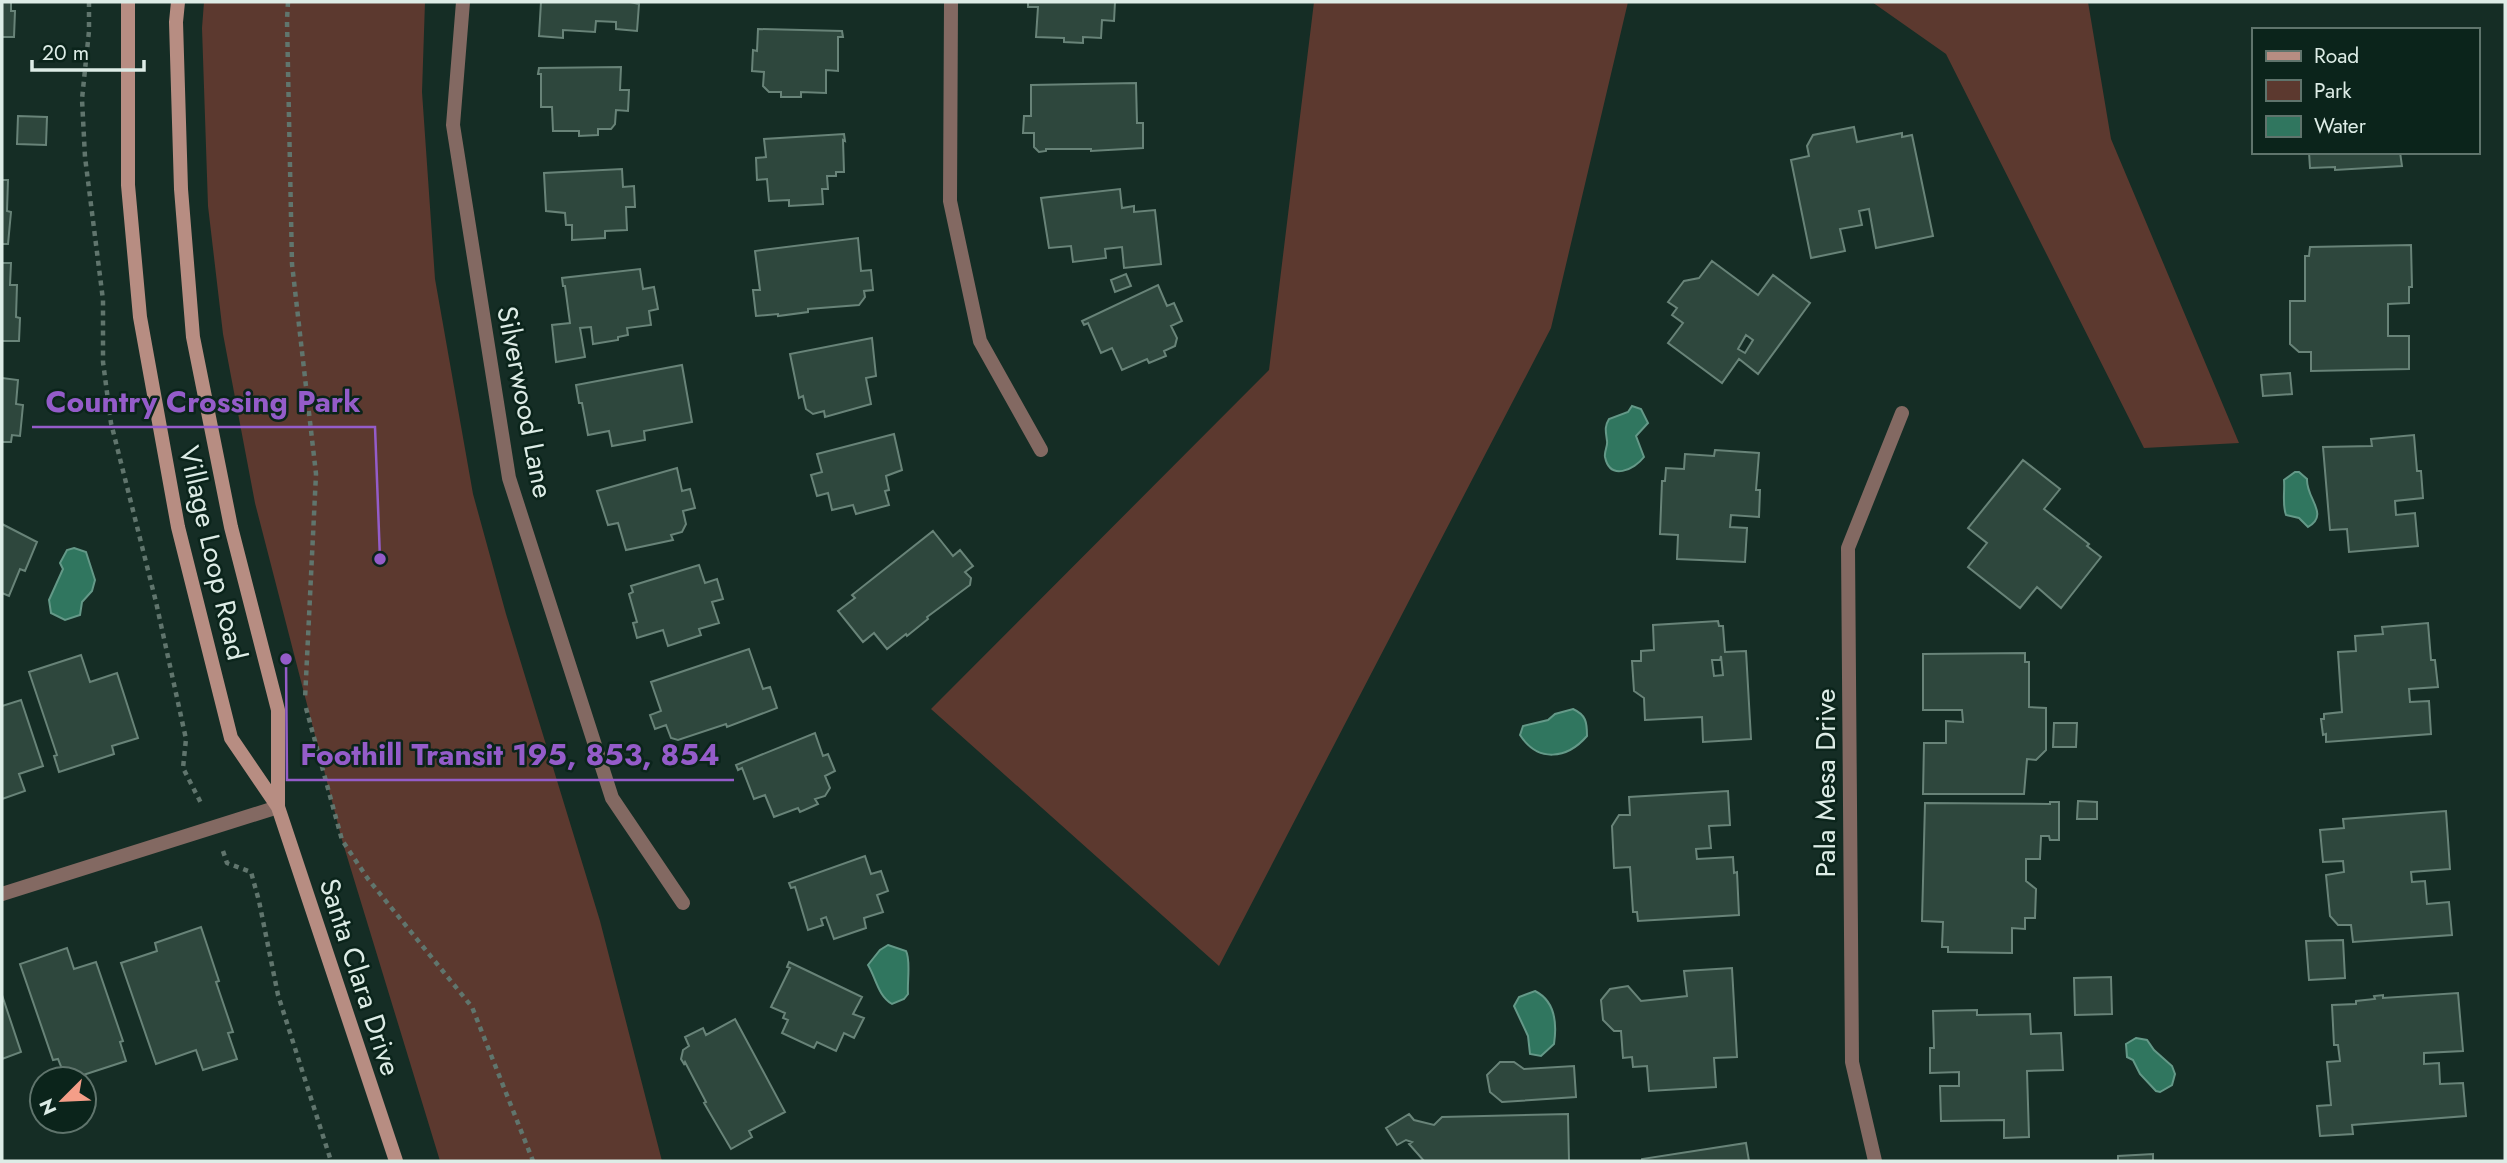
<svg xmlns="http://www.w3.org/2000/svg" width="2507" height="1163" viewBox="0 0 2507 1163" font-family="Jost,sans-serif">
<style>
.green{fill:#5c392f}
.water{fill:#30765f;stroke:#649988;stroke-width:2}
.building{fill:#2e473d;stroke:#688378;stroke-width:2;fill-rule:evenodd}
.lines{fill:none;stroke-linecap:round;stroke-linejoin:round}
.path{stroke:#60756d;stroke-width:4.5;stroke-dasharray:5 5;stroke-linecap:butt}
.street{stroke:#836962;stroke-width:14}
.secondary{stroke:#b78d82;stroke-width:14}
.labels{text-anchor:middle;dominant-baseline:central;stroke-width:5;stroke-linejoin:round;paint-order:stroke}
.street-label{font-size:28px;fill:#ddece6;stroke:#0b241b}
.leader{fill:none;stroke:#945cc9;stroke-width:2.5}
.callout-dot{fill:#945cc9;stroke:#0b241b;stroke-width:2.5}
.callout-label{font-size:30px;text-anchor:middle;font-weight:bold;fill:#945cc9;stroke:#0b241b;stroke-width:5;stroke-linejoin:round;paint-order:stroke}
</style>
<rect width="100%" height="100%" fill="#152d25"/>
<path class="green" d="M204 2H425L422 92 435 279 473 494 506 614 600 921 662 1161H440L342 840 255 503 223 334 208 206 202 28Z
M1314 2H1628L1551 328 1219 966 931 709 1269 370Z
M1872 2H2088L2111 139 2239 443 2144 448 1946 54Z"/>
<path class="water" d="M1632 406 1641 409 1648 423 1636 436 1644 457C1634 470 1610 481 1605 457 1604 451 1608 446 1607 441 1606 432 1604 427 1609 419L1628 412Z
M2295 472H2299L2307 479C2306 499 2330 514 2308 527L2299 518 2286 515C2282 504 2285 491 2284 480Z
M74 548 86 552 95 580 92 591 82 602 80 615 65 620 51 613 49 600 63 569 60 563 67 550Z
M1573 709C1586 715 1587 722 1587 736 1567 759 1538 763 1520 735L1523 726 1548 720 1555 714Z
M888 945 906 951C911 960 907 982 908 994L904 999 892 1004C878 996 876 978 868 965L880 950Z
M1535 991C1555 1001 1557 1024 1554 1044L1541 1056 1530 1054 1528 1036 1514 1006 1519 997Z
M2136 1038 2147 1040 2154 1050 2172 1066 2175 1074 2172 1085 2160 1092 2156 1091 2140 1074 2133 1060 2127 1057 2126 1044Z"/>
<path class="building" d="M2 2H11V11H15L14 37H2Z
M541 2H630L639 4 637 31 616 29V22L596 21 595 32 563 30V38L539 36Z
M1028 2H1115L1114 21 1102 20 1101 38 1083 37V43L1064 42V38L1036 37 1038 7H1028Z
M758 29 842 31 843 37H838V71L826 70V93L801 92V97H781V92H769L763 86 764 72 752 71 753 50 757 51Z
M621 67 620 90H629L628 111 616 110 615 124 611 129H598V135L579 136V131H553L552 107H541V74H538L539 68Z
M1136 83 1137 123H1143V148L1091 151V149H1046V151L1039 152 1034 147V133H1023L1024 116H1031V85Z
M18 116 47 117 46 145 17 144Z
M1854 127 1857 142 1902 133V137L1912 135 1933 236 1876 248 1869 209 1859 211 1862 225 1840 229 1845 251 1811 258 1791 160 1809 156 1807 146 1813 135Z
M844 134 845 141 843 140 844 172H836V176H827L828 189H822L823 204 789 206V200L769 201 767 179 757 180 756 158 766 157 764 139Z
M2309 152H2400L2402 166 2335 170V167L2310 168Z
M622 169 623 187 634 186 635 207H626L627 230 605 231V238L572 240V225H566L565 213 546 211 544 173Z
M2 180H8L7 211 11 212 8 244H2Z
M1120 189 1122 208 1134 206V212L1155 210 1161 264 1124 268 1122 247 1105 249 1106 258 1073 262 1071 246 1049 248 1041 198Z
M858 238 861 271 871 270 873 290 864 291 865 297 859 305 808 309V312L778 316V314L756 316 753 290H760L755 251Z
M2411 245 2412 287H2409V303L2388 304V336H2409V369L2311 371V352H2299L2290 344V301H2305V256H2309L2310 247Z
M1712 261 1758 295 1773 275 1810 303 1758 374 1739 359 1722 383 1668 343 1683 323 1672 315 1677 308 1668 302 1684 281 1699 278ZM1746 335 1753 340 1745 353 1738 349Z
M2 263H11L10 285H17L16 317 20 318 19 341H2Z
M640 269 643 289 654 287 658 309 649 311 651 325 627 328 628 335 618 337V340L593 344 591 327 580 328 585 357 556 362 552 325 570 323 565 286H563L562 278Z
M1126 274 1131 286 1115 292 1111 280Z
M1158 285 1167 306 1174 303 1182 321 1171 326 1177 338 1175 346 1164 351 1166 356 1149 363 1147 359 1122 370 1112 348 1101 353 1088 323 1084 325 1082 321Z
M872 338 876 376 866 378 871 404 825 417 824 411 813 414 806 409 803 396 799 398 790 354Z
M682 365 692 422 644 431 645 440 612 446 609 431 588 435 582 403H579L576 385Z
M2290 373 2292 394 2263 396 2261 375Z
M2 378 18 380 16 404 23 405 20 436 12 435 11 442H2Z
M894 434 902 470 886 476 889 490 885 491 889 505 856 514 853 505 832 510 828 493 817 496 811 475 822 472 817 454Z
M2414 435 2417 471H2421L2423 498 2395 501 2396 515 2415 513 2418 546 2349 552 2347 529 2330 530 2323 447 2372 446 2371 439Z
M1715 450 1759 453 1756 490H1760L1759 517 1731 515 1730 527 1747 528 1745 562 1677 559 1678 535 1660 534 1662 481H1665L1666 468 1684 469 1685 454 1714 456Z
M2023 460 2060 489 2044 509 2089 544 2087 546 2101 557 2061 608 2037 587 2020 608 1968 567 1987 543 1968 528Z
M677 468 682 491 690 489 695 508 683 511 686 524 682 532 671 535 673 540 626 550 618 523 608 525 597 491Z
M2 524 37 542 25 571 20 569 9 596 2 593Z
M933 531 953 556 960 550 973 566 965 572 971 578 970 585 927 617 928 619 907 636 906 634 887 649 874 633 863 642 838 611 855 598 852 595Z
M699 565 705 583 717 579 723 599 712 602 719 623 699 629 701 635 668 646 663 630 637 638 633 623 637 622 629 594 633 592 631 586Z
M1718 621 1719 626H1723L1725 652 1746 651 1751 739 1703 742 1702 717 1645 720 1644 698 1634 691 1632 661H1641V651L1654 650 1653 625ZM1721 656 1723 675 1714 676 1712 660H1720Z
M2428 623 2431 660H2435L2438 687 2409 689 2410 702 2429 701 2431 734 2326 742V734L2323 735 2321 719H2324V714L2342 712 2338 652 2356 651 2355 636 2383 634 2382 627Z
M749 649 763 689 770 687 777 708 727 727 726 724 678 740 671 738 666 725 655 729 650 715 661 711 651 682Z
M2025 653V662H2029V707L2046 708V750L2036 760 2027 759 2024 794H1923L1924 743H1946V721L1963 722 1962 710H1923V654Z
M81 655 90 682 117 673 138 738 112 746 114 754 59 772 54 756 57 755 29 672Z
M21 700 43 766 19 774 25 791 2 799V706Z
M2054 723H2077L2076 747H2053Z
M815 733 823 756 828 754 835 771 825 776 830 788 825 796 815 799 818 804 800 812 798 808 774 817 765 795 754 799 742 768 738 770 736 765Z
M1728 791 1730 825 1709 826 1711 848 1696 849 1697 859 1733 857 1734 873 1737 872 1739 915 1638 921 1637 912H1633L1630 867 1614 868 1612 826 1619 815H1630L1629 797Z
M2078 801 2097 802V819H2077Z
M2050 802H2059V840H2050L2049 836H2041L2040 859H2026V881L2036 889 2035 918H2025V929L2012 928V953L1948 952V947H1942L1943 922 1922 921 1925 803 2050 804Z
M2446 811 2450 869 2411 872 2412 882 2425 881 2427 904 2449 902 2452 935 2353 942 2351 925H2338L2330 916 2326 875 2344 872 2343 861 2323 862 2320 830 2344 828 2343 819Z
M865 856 871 874 881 871 888 891 877 895 883 912 864 918 866 928 834 939 826 917 821 919 823 925 808 930 795 887 791 888 789 883Z
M201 927 219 981 216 982 233 1032 228 1033 237 1059 203 1070 196 1050 156 1064 121 963 157 951 155 943Z
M2343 940 2345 978 2309 980 2306 941Z
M67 948 74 969 96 962 123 1041 120 1042 126 1061 71 1079H66L58 1059 53 1060 20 964Z
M789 962 862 997 853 1014 864 1018 854 1038 844 1033 836 1051 817 1042 814 1048 782 1033 788 1020 783 1018 785 1013 771 1007 790 968 787 967Z
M1732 968 1737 1057 1714 1058 1716 1087 1649 1091 1647 1066 1633 1067 1632 1057 1623 1058 1621 1031H1614L1603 1020 1601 1000 1610 989 1628 986 1641 1001 1687 996 1684 971Z
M2111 977 2112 1014 2075 1015 2074 978Z
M2458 993 2463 1051 2424 1053V1064L2439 1063 2440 1084 2463 1083 2466 1116 2352 1125 2353 1134 2320 1136 2317 1106 2331 1105 2327 1062 2340 1061 2338 1045H2334L2332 1005 2356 1004V1001L2375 999 2374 996 2383 995V998Z
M2 995 21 1052 2 1059Z
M1977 1010V1015L2030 1014 2031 1034 2061 1033 2063 1070 2027 1071 2029 1137 2004 1138V1120L1941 1121 1940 1086H1959V1072L1930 1073V1048H1934L1933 1011Z
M735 1019 785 1112 749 1131 752 1137 731 1149 704 1103 706 1102 685 1062 684 1064 681 1059 683 1050 689 1046 685 1037 703 1028 706 1035Z
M1500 1062H1514L1524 1069 1574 1066 1576 1097 1502 1102 1490 1092 1487 1075Z
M1409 1114 1414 1120 1434 1125 1442 1117 1568 1114 1569 1161H1424L1409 1144 1412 1142 1406 1140 1397 1145 1386 1128Z
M1746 1143 1749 1161H1642V1159Z
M2153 1154V1161H2118V1156Z"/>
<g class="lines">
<path class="path" d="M89 2V31L82 99 85 157 103 300V362L111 423 156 602 186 739 183 768 202 805
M288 2 287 20 292 264 316 474 305 699
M306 708 342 840 368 879 472 1007 533 1161
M223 851 227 863 251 872 259 901 278 995 331 1161"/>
<path class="street" d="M463 2 453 125 509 478 612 798 683 903
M951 2 950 201 980 341 1041 450
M2 894 278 807
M1875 1161 1852 1062 1848 548 1902 413"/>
<path class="secondary" d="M128 2V185L140 317 178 527 231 738 278 807 396 1161
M178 2 176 22 181 189 193 337 231 527 278 710V807"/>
</g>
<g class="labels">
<g class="street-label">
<text transform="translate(525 402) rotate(79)">Silverwood Lane</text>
<text transform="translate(213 553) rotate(77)">Village Loop Road</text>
<text transform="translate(1825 783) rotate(-90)">Pala Mesa Drive</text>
<text transform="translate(360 977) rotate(72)">Santa Clara Drive</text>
</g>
</g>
<path class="leader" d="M380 559L375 427H32M286 659L287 780H734"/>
<g class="callout-dot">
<circle cx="380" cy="559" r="7"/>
<circle cx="286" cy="659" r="7"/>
</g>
<g class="callout-label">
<text x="203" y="412">Country Crossing Park</text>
<text x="510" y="765">Foothill Transit 195, 853, 854</text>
</g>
<rect width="2507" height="1163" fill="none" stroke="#ddece6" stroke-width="7"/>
<rect x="2252" y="28" width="228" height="126" fill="#0b241b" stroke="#5f746c" stroke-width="2"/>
<rect x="2266" y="51" width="35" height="10" fill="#b78d82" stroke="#5f746c" stroke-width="2"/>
<text x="2314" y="63" font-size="21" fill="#ddece6">Road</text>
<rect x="2266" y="80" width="35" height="21" fill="#5c392f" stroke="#5f746c" stroke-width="2"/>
<text x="2314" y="98" font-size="21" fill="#ddece6">Park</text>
<rect x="2266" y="116" width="35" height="21" fill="#30765f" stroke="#5f746c" stroke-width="2"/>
<text x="2314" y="133" font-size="21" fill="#ddece6">Water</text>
<g transform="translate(63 1100) rotate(246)"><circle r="33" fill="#0b241b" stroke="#5f746c" stroke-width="2"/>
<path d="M0-5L12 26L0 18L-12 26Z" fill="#f49e88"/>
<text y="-10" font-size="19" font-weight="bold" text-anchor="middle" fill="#ddece6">N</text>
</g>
<path d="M32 60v10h112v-10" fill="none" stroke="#ddece6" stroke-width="3.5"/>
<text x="42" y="60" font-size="21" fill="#ddece6" stroke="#0b241b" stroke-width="5" paint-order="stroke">20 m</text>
</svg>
